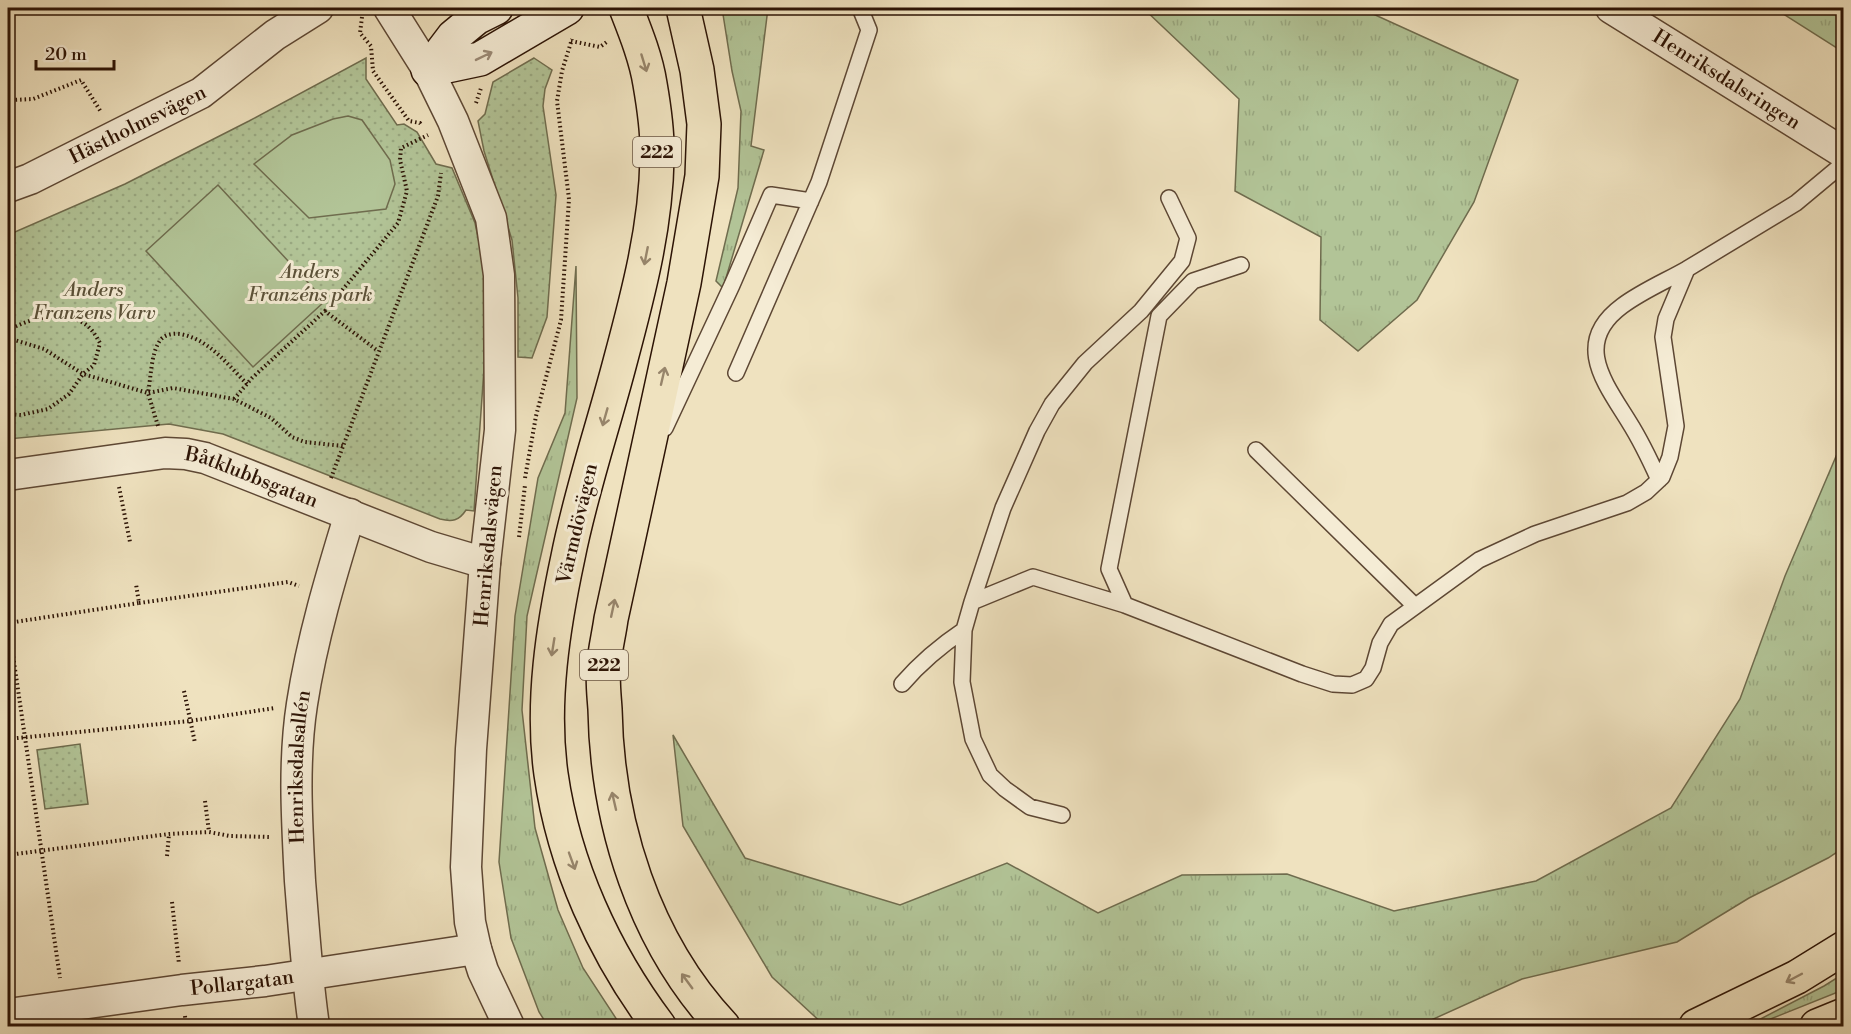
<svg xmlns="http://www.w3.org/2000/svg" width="1851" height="1034" viewBox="0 0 1851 1034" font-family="'Libre Bodoni',serif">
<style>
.grass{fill:url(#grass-tufts);stroke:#6f6c4e;stroke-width:1.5}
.park{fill:url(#park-dots);stroke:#6f6c4e;stroke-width:1.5}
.garden{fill:#b2c497;stroke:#6f6c4e;stroke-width:1.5}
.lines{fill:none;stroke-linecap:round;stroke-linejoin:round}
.lane-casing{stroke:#5d4734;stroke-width:18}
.street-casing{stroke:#5d4734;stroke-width:33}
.secondary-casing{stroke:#2c1305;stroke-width:36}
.primary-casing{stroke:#2c1305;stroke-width:36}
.path{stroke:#2c1305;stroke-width:4;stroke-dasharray:1.5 3;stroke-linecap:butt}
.lane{stroke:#f5ecd5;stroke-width:15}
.street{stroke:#f5ecd5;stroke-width:30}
.secondary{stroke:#f5ecd5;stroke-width:33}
.primary{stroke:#efe2bf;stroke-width:33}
.oneway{stroke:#9b8a77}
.oneway2{stroke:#97856b}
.labels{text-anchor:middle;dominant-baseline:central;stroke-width:6;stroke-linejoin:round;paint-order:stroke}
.shield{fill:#f5ecd5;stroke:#685443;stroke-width:1.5}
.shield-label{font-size:18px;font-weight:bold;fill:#2c1305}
.street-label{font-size:20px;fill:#2c1305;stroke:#f5ecd5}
.park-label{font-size:20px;font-style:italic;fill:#5b5138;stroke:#f5ecd5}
</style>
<defs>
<pattern id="grass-tufts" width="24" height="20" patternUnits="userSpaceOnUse" patternTransform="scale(1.5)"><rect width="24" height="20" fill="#b2c497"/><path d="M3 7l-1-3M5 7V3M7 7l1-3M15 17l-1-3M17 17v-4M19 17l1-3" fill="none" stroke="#99a881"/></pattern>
<pattern id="park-dots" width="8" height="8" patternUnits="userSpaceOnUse" patternTransform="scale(1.5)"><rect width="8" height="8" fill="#b2c497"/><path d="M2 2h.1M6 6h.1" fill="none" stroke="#99a881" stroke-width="1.8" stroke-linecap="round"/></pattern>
</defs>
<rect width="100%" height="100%" fill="#efe2bf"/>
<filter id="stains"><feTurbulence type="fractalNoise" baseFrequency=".00333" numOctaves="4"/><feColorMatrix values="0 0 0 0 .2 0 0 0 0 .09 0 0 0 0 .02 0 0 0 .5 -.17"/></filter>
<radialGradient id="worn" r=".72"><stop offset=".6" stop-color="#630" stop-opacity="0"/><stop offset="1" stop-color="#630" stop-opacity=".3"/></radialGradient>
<path class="grass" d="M722 8H768L751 146 764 150 723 288 716 281 738 188 741 111 732 71Z
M1143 8H1360L1518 80 1474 202 1417 300 1358 351 1320 320 1321 237 1235 191 1239 99Z
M1774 8H1843V52Z
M576 266 577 398 527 616 522 710 535 828 558 910 583 968 621 1026H548L539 1012 511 938 499 862 515 616 538 478 565 413Z
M1843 440V848L1828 858 1749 898 1677 942 1522 979 1418 1026H825L772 977 683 826 673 735 745 858 900 905 1007 863 1098 913 1182 875 1287 874 1394 911 1536 881 1671 808 1740 699 1785 576Z
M1843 974V990L1753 1026H1747L1824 986Z"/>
<path class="park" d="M366 58V79L397 125 404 124 417 132 436 164 452 168 475 223 484 266 488 312 474 511 466 510C459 521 452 522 440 519L223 434 169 424 8 439V235L125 184 249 121Z
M534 58 552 70 545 89 543 106 556 195 547 317 532 358 518 357V298L512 240 484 151 478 121 485 114 493 82Z
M80 744 88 804 45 809 37 750Z"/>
<path class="garden" d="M348 116 362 120 390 160 395 184 386 209 309 218 254 164 292 135 333 119Z
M218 185 325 301 253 367 146 251Z"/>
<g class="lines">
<defs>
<path id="lane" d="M1241 265 1193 281 1159 316 1109 569 1125 605 1302 674 1333 684 1352 685 1366 679 1373 668 1380 643 1391 624 1479 560 1535 534 1627 503 1646 492 1662 477 1670 457 1676 426 1663 337 1666 319 1687 269 1796 203 1844 163
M736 373 819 182 869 30 860 8
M665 428 732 285 771 195 811 201
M1256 450 1415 606
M1659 480C1650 460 1641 441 1629 422 1605 383 1572 343 1622 306 1642 291 1666 281 1687 269
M972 602 1003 508 1037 431 1052 404 1085 363 1141 311 1182 261 1188 238 1169 198
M902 684C921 662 940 646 964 630
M1062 815 1030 807 1005 789 990 775 973 739 962 682 964 630 972 602 1033 577 1125 605"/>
<g id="street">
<path d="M389 8 428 70 453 121 491 218 499 275 500 430 485 563 471 749 466 867 470 922 476 949 483 971 509 1026"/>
<path id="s1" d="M1611 8 1844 153"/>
<path id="s2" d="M8 187 30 179 201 93 275 35 318 8"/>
<path id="s3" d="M8 475 165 453 186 454 205 458 431 547 485 563"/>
<path id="s4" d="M8 1014 182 990 265 981 476 949"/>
<path id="s5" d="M314 1026C307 978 304 930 300 881 297 823 293 762 302 704 312 639 331 576 350 514"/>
</g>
<path id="secondary" d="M428 70 480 59 567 8
M428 70 453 37 476 18 496 8"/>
<path id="primary" d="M626 8C635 31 646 58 650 84 654 107 658 134 657 158 656 227 638 295 620 362 603 427 581 491 568 557 553 627 541 703 551 774 564 865 604 953 659 1026
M683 8 697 70 704 124 702 176 684 283 611 619C609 634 605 649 604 664 602 679 604 694 605 709 607 823 644 942 723 1026
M1696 1026 1797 977 1844 948
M1817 1026 1844 1015"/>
</defs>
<use href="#lane" class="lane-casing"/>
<use href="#street" class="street-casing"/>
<use href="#secondary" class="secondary-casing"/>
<use href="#primary" class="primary-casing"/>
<path class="path" d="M362 17 360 33 371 46 373 71 409 121 420 123 422 126
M571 41 600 47 608 41
M8 96 13 100 33 99 81 80 101 112
M476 103 481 88
M325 311 398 223 407 191 400 160 401 148 428 135
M8 331C27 318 64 310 85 324 92 329 96 336 100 343L94 365 83 374 69 394 48 409 21 415 8 414
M8 338 44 349 83 374 148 393 158 426
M247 384C227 364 209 339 180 334 172 333 163 335 159 342 151 355 151 377 148 393L173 388 234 399 271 418 292 437 305 442 343 446
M234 399 252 378 325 311 378 351
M331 478 438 196 441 173
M525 478 536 416 561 320 569 199 557 101 562 71 572 39
M119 487 130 542
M519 537 525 485
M139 603 288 582 299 586
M8 621 60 978
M8 623 139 603 136 584
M184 691 195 743
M8 739 190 721 275 708
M205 801 209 832 230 836 270 837
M8 855 169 834 209 832
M167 856 169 834
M172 902 179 964
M185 1016 186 1026"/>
<use href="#lane" class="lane"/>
<use href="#street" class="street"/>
<use href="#secondary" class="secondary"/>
<use href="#primary" class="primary"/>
</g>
<defs><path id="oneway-shaft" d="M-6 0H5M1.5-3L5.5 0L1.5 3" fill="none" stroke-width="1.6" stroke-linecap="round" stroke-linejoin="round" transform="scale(1.5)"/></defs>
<use class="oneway" href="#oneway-shaft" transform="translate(484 56) rotate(-26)"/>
<g class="oneway2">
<use href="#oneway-shaft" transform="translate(644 63) rotate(73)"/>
<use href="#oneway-shaft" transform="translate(646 256) rotate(101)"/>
<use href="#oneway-shaft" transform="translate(663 376) rotate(-77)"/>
<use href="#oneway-shaft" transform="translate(605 417) rotate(106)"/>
<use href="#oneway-shaft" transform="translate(613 608) rotate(-78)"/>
<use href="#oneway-shaft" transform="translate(553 647) rotate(99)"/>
<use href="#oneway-shaft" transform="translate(614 801) rotate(-103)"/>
<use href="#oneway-shaft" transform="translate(572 861) rotate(70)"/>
<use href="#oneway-shaft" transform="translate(1794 978) rotate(152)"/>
<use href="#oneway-shaft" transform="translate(687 981) rotate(-126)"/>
</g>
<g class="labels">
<g class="shield">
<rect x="633" y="137" width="48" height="30" rx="4.5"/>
<rect x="580" y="650" width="48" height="30" rx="4.5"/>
</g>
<g class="shield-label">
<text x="657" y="152">222</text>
<text x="604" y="665">222</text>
</g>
<g class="street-label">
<text stroke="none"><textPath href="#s1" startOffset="136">Henriksdalsringen</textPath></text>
<text stroke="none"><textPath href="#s2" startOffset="144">Hästholmsvägen</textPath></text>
<text stroke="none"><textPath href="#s3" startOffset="249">Båtklubbsgatan</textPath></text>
<text transform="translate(578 524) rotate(-77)">Värmdövägen</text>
<text transform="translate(489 546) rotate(-85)">Henriksdalsvägen</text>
<text stroke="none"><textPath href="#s5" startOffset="260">Henriksdalsallén</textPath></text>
<text stroke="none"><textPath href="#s4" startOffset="236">Pollargatan</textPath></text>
</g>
<g class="park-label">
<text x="310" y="272">Anders<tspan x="310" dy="23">Franzéns park</tspan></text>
<text x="94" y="290">Anders<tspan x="94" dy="23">Franzens Varv</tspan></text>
</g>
</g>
<rect width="1851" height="1034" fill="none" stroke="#efe2bf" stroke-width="30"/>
<rect x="9" y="9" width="1833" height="1016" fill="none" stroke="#2c1305" stroke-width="3"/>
<rect x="15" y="15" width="1821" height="1004" fill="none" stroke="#2c1305" stroke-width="1.5"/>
<path d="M36 60v9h78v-9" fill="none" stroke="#2c1305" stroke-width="3"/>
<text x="45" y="60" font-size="18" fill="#2c1305" stroke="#f5ecd5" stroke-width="4.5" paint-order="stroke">20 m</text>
<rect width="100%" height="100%" filter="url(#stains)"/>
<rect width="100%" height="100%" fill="url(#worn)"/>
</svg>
